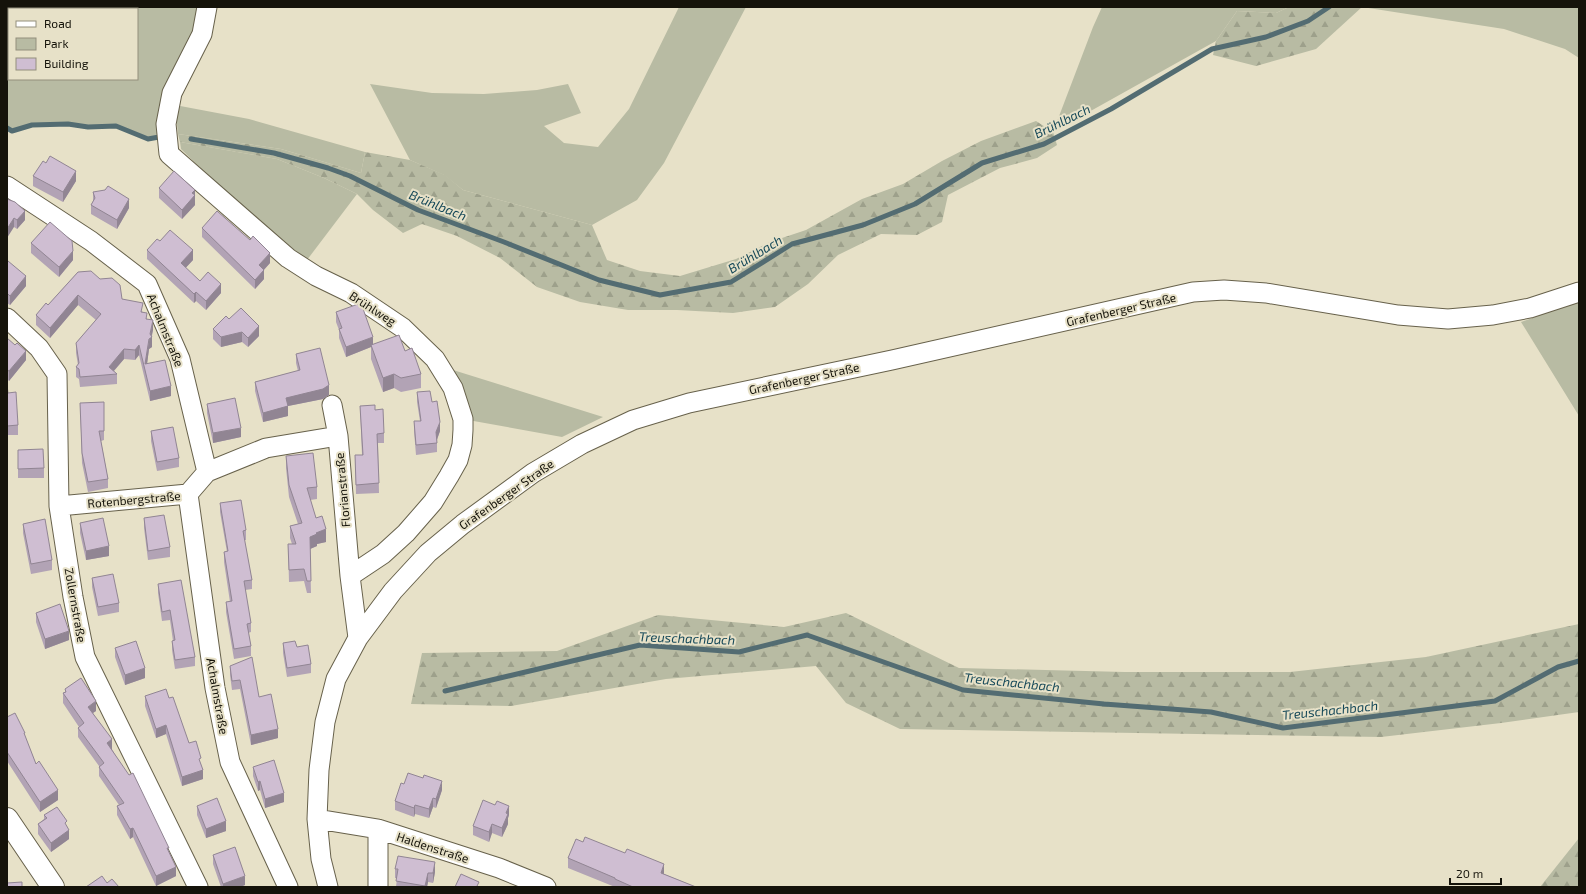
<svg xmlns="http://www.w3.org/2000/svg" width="1586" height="894" viewBox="0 0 1586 894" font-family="'Exo 2',sans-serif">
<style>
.green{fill:#b8bba3}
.forest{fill:url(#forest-firs)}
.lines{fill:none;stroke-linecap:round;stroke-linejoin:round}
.stream{stroke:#536c72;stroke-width:5}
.minor-casing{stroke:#67614b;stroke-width:21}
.major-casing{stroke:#67614b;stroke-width:24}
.minor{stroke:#fff;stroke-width:19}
.major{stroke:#fff;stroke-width:22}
.wall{fill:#b2a3b5}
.shaded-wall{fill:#918593}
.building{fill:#cfbed2;stroke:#918593}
.labels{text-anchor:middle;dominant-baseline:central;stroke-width:4;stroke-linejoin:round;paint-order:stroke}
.street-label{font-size:12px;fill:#15130a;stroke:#e7e1c8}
.water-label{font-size:13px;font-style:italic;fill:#154858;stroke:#e7e1c8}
</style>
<defs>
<pattern id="forest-firs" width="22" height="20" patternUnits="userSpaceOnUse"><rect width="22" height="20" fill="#b8bba3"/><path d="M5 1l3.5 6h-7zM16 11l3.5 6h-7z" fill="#9da08b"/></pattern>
</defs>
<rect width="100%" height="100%" fill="#e7e1c8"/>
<path class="green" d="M7 7H78L77 9H9V79H137V9H107V7H201L159 137 148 139 116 126 88 127 68 124 32 125 12 131 7 128Z
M679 7H746L664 163 637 200 592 225 463 190 444 175 410 160 370 84 432 93 484 94 537 90 568 84 581 113 544 126 564 143 598 147 629 109Z
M1102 7H1289L1276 13 1237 11 1216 41 1053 132 1093 27Z
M1362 7H1579V58L1565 49 1504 29Z
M175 105 249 119 365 152 361 173 281 149 178 134Z
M180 142 277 159 324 178 357 194 307 260 236 203 181 149Z
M1579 301V416L1521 322Z
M453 370 603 417 562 437 468 420Z"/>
<path class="forest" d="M1289 7H1362L1316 49 1256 66 1213 55 1216 41 1237 11 1276 13Z
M1036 121 1053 132 1057 145 1037 158 1000 168 948 195 942 222 917 235 881 234 838 255 808 284 775 307 733 313 677 310H628L580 302 537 287 500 258 457 236 422 224 403 233 373 210 357 194 324 178 277 159 180 142 178 134 281 149 361 173 365 152 410 160 445 175 463 190 592 225 607 260 640 271 680 276 736 259 770 242 806 230 862 199 903 184 942 161 981 141Z
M846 613 959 668 1125 672H1290L1426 657 1579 624V712L1501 723 1381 737 900 729 846 703 816 666 666 679 511 706 411 704 422 653 557 651 658 615 784 627Z
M1579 838V887H1540Z"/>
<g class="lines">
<path class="stream" d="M7 128 12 131 32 125 68 124 88 127 116 126 148 139 159 137 160 133
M191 139 274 153 328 168 350 176 418 210 504 242 599 280 660 295 731 282 792 244 863 225 915 204 982 163 1044 144 1111 109 1212 49 1266 37 1308 21 1329 7
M445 691 640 645 739 652 807 635 963 690 1104 704 1211 712 1283 728 1495 701 1558 667 1579 661"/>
<defs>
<path id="minor" d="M207 7 202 34 172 93 166 124 169 154 288 258 316 276 351 293 403 328 435 359 453 388 463 419V430L462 445 458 460 449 476 433 502 406 533 383 554 350 576 358 638
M7 186 91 241 147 284 180 359 207 472
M7 318 39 348 57 374 59 506 73 597 85 657 198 887
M332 405 338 436 350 576
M188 494 215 688 230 762 288 887
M59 506 188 494 207 472 266 448 338 436
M317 819 378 829 499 868 546 887
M378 829V887
M328 887 321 859 317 819 319 770 325 722 336 679 358 638 393 591 428 553 463 524 533 473 582 444 633 420 689 403 892 360 1193 292 1224 290 1266 293 1398 315 1448 319 1493 315 1530 308 1579 292"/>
<path id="major" d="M7 819 53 887"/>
</defs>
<use href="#minor" class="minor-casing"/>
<use href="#major" class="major-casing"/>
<use href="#minor" class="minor"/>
<use href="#major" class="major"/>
</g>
<path class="wall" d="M33 176 76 181 63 202 33 186Z
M159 188 195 199V205L182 219 159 198Z
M93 192 129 208 117 229 91 214V205L93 201Z
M7 199 25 220 17 229 14 227Z
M202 228 270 263 264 270V279L255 289 202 237Z
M160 241 193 260 185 268 200 281 221 293 206 310 196 301 194 303 147 259V250Z
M31 243 73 260 59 277 31 253Z
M7 261 26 286 10 305 7 303Z
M78 272 122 299 143 312 147 319 153 330 152 336V347L149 349 147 364 171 396 150 401 139 355 135 360 124 359 114 371 117 374V384L80 387 79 379 76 377V367L78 365 76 353V343L96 320 78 305 50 338 36 325V315L48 305Z
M336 312 373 344 405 351 421 374V388L401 392 394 388 383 392 371 359V347L346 357 339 338V330L336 322Z
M229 319 259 336 248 347 242 342 221 347 213 339V329Z
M7 338 26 360 9 381 7 379Z
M296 354 329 395 323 399 288 406V416L263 422 255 391V382L298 371 296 363Z
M7 385 8 393 18 425V435H7Z
M417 392 432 402 440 431 437 440V452L416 455 414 431V421H420L417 402Z
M80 403 104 431V440L101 441 108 479V488L88 492 82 463Z
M207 404 241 437 213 443 207 413Z
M360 406 375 410 384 433V443H378L379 493 356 494 355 455H362Z
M151 431 179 458V467L157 471 151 441Z
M18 450 44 468V478H18Z
M286 456 317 487V499L310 500 316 518 326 542 317 544V546L310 549 311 593H307L304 581 289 582 288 544H292L290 538V526L298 524 289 497 286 468Z
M220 503 246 530V540H244L252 580V589L245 590 251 623V632L248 633 251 646V656L234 659 226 612V602H230L224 562V552H227L220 512Z
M144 518 170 547V557L148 560 144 528Z
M80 523 109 556 86 560 80 533Z
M23 524 52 560V570L31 574 23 533Z
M92 578 119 603V612L98 616 92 587Z
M158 584 195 657V666L175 669 172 650V641H173L170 620 162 621 158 593Z
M36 613 69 640 45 649 36 622Z
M283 643 297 647 311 664V673L287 677 283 653Z
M115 648 145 678 125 685 115 657Z
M230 666 278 738 251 745 240 689 232 690 230 675Z
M65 689 96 711 93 713 112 749 169 851 176 876 156 886 133 837 130 839 117 815V806L119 805 99 776V766L78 737V728L79 727 63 703V693H65Z
M145 696 169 698 189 743 201 764 203 779 182 786 166 734 156 738 145 706Z
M7 717 25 736 36 764 58 800 40 812 7 761Z
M253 767 284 802 265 808 260 790 258 791 253 776Z
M442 790 436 808 433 807 429 818 415 814 414 817 395 810V801Z
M197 806 226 831 206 838 197 815Z
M44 815 67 826 69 839 51 852 38 834V824L44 819Z
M509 815 508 818V824L502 837 492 833 489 842 473 835V826Z
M583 842 664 873V874L696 887H615L568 868V858Z
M213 855 245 885 240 887H221L213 864Z
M395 869 435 872 433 883 428 882 427 887H396L397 878H395Z"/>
<path class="shaded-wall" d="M76 171V181L63 202V192Z
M195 190V205L182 219V210L192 193Z
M129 199V208L117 229V220Z
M25 211V220L17 229V220Z
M14 218V227L7 238V229Z
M193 250V260L181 273V263Z
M73 251V260L59 277V267Z
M270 253V263L259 275V265Z
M264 270V279L255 289V280Z
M26 276V286L10 305V296Z
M221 284V293L206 310V301Z
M196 292V301L194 303V294Z
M78 295V305L50 338V328Z
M153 320V330L151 338 152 337V347L149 349 146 372 145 364Z
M259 326V336L248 347V338Z
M242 332V342L221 347V337Z
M373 337V347L371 345V347L346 357V347Z
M139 345V355L135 360V350Z
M124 349V359L111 374 109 367Z
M26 351V360L9 381V371Z
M394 374V388L383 392V378Z
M329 385V395L323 399 288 406V416L263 422V413L286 398Z
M171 386V396L150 401V391Z
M440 422V431L436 442V432Z
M241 428V437L213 443V433Z
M326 529V542L317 544V546L310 549V537L316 533Z
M109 546V556L86 560V551Z
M69 631V640L45 649V639Z
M145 668V678L125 685V675Z
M96 701V711L88 716V707Z
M166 725V734L156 738V729Z
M278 729V738L251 745V735Z
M112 739V749L107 752V743Z
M203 770V779L182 786V777Z
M260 781V790L258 791V782Z
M442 781V790L436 808V799Z
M58 790V800L40 812V802Z
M284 793V802L265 808V799Z
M433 798V807L429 818V809Z
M415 805V814L414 817V808Z
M509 806V815L508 818V824L502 837V828L506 813Z
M226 821V831L206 838V829Z
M492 824V833L489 842V832Z
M133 828V837L130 839V829Z
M69 830V839L51 852V843Z
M435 862V872L433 883V873Z
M664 864V873L661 882V873Z
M176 867V876L156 886V876Z
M428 873V882L427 887H425Z
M245 876V885L240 887H223V884Z"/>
<path class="building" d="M50 156 76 171 63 192 33 176 43 161 46 163Z
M174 171 195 190 192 193 195 195 182 210 159 188Z
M108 186 129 199 117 220 91 205 95 198 93 192 105 190Z
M7 199 15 202 25 211 17 220 14 218 7 229Z
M217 211 250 240 253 236 270 253 259 265 264 270 255 280 202 228Z
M50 222 72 241 73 251 59 267 31 243Z
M170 230 193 250 181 263 200 281 208 272 221 284 206 301 196 292 194 294 147 250 157 239 160 241Z
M7 261H8L26 276 10 296 7 293Z
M91 271 100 279 112 278 120 285 122 299 143 303 141 312 147 313 146 319 153 320 150 334 152 337 149 339 145 364 165 360 171 386 150 391 139 345 135 350 124 349 109 367 117 374 80 377 79 369 76 367 79 363 76 343 101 314 78 295 50 328 36 315 46 303 48 305 78 272Z
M361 303 373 337 346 347 339 329 342 328 336 312Z
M241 308 259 326 248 338 242 332 221 337 213 329 226 316 229 319Z
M399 335 405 351 412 348 421 374 401 378 394 374 383 378 371 345Z
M7 338 15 345 17 343 26 351 9 371 7 370Z
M320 348 329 385 323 389 286 398 288 406 263 413 255 382 300 370 296 354Z
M7 385 8 393 16 392 18 425 7 426Z
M430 391 432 402 437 401 440 422 436 432 437 443 416 445 414 421H421L417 392Z
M235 398 241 428 213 433 207 404Z
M104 402V431H99L108 479 88 482 82 453 80 403Z
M375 405V410L383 409 384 433 377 434 379 483 356 485 355 455H363L360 406Z
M173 427 179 458 157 462 151 431Z
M43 449 44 468 18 469V450Z
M313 453 317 487 307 488 316 518 322 516 326 529 316 533 317 534 310 537 311 581H307L304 569 289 570 288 544H296L290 526 302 523 289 485 286 456Z
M241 500 246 530 243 531 252 580 244 581 251 623 247 624 251 646 234 649 226 602 232 601 224 552 228 551 220 503Z
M164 515 170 547 148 551 144 518Z
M103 518 109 546 86 551 80 523Z
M45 519 52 560 31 564 23 524Z
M113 574 119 603 98 607 92 578Z
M181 580 195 657 175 660 172 641 175 640 170 610 162 612 158 584Z
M60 604 69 631 45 639 36 613Z
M136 641 145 668 125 675 115 648Z
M295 641 297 647 308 645 311 664 287 668 283 643Z
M252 657 259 697 271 694 278 729 251 735 240 680 232 681 230 666Z
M81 678 96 701 88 707 112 739 107 743 129 775 133 773 169 848H167L176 867 156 876 133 828 130 829 117 806 124 803 99 767 104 763 78 728 84 723 63 693 66 692 65 689Z
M166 689 169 698 173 697 189 743 196 741 201 758 199 759 203 770 182 777 166 725 156 729 145 696Z
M15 713 25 733H24L36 764 39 761 58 790 40 802 7 752V717Z
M274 760 284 793 265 799 260 781 258 782 253 767Z
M408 773 423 778 424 775 442 781 436 799 433 798 429 809 415 805 414 808 395 801 401 783 404 784Z
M217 798 226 821 206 829 197 806Z
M483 800 495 805 497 801 509 806 506 813 508 814 502 828 492 824 489 832 473 826Z
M57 807 67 821 65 823 69 830 51 843 38 824 47 818 44 815Z
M585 837 625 853 627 849 664 864 661 873 696 887H633L615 879V878L568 858 576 839 583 842Z
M235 847 245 876 223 884 213 855Z
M398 856 435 862 433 873H428L425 886 396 881 398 869H395Z
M461 874 479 882 477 886 480 887H455Z
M102 876 107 883 112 879 119 887H86Z
M22 882V887H7V883Z"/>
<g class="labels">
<g class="street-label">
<text transform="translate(373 308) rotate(33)">Brühlweg</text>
<text transform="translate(1121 309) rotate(-13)">Grafenberger Straße</text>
<text transform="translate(166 330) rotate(68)">Achalmstraße</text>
<text transform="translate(804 378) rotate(-12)">Grafenberger Straße</text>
<text transform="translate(342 490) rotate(-95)">Florianstraße</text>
<text transform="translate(506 494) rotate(-35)">Grafenberger Straße</text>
<text transform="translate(134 499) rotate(-5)">Rotenbergstraße</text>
<text transform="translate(76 605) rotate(80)">Zollernstraße</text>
<text transform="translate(218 696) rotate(80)">Achalmstraße</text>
<text transform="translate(433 847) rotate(18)">Haldenstraße</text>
</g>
<g class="water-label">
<text transform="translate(1062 121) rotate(-26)">Brühlbach</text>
<text transform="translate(438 205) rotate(22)">Brühlbach</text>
<text transform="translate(755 254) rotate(-31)">Brühlbach</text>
<text transform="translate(687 638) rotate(2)">Treuschachbach</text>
<text transform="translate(1012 682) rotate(6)">Treuschachbach</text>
<text transform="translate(1330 710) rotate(-6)">Treuschachbach</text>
</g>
</g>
<rect width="1586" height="894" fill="none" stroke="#15130a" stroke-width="16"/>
<rect x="8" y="8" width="130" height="72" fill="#e7e1c8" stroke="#938f7c"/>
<rect x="16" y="21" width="20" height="6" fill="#ffffff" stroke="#938f7c"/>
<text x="44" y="28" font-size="12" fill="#15130a">Road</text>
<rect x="16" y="38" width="20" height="12" fill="#b8bba3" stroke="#938f7c"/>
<text x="44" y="48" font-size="12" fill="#15130a">Park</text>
<rect x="16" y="58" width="20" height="12" fill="#cfbed2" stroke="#938f7c"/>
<text x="44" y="68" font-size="12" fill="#15130a">Building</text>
<path d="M1450 878v6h51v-6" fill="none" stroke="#15130a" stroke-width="2"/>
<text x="1456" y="878" font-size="12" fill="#15130a" stroke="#e7e1c8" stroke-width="3" paint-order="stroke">20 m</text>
</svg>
